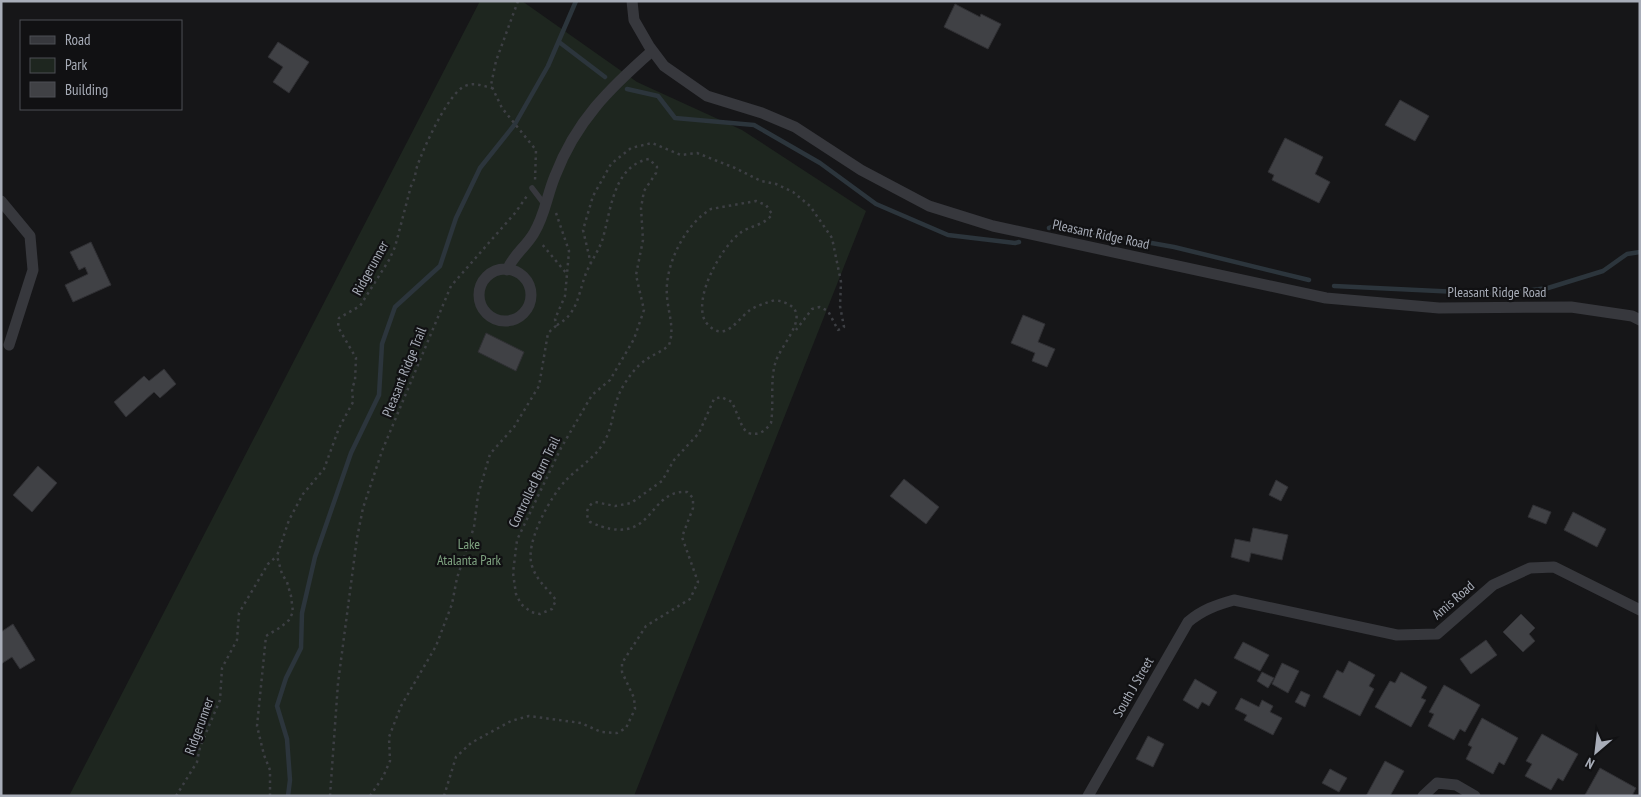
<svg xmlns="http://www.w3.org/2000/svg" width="1641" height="797" viewBox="0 0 1641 797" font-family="'PT Sans Narrow',sans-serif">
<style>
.green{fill:#1e261f}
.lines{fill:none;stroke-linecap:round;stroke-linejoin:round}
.stream{stroke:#2c353c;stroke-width:4.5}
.building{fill:#404145;stroke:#303034}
.path{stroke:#3d3f44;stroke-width:2.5;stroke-dasharray:2.5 4;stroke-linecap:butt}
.service{stroke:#37383d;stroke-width:5.5}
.minor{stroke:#37383d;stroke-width:11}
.labels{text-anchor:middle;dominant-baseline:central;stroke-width:4.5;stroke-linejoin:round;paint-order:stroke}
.street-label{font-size:14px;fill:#a8adb8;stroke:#111113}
.park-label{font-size:14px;fill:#7fa381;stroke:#111113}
</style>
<rect width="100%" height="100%" fill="#161618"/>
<path class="green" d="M480 1H522L637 82 742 130 866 211 634 796H69Z"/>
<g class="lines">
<path class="stream" d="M559 42 605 77
M627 89 658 96 675 118 754 125 820 163 876 204 948 235 1015 243 1019 242
M1049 228 1055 226 1174 247 1309 280
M1334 286 1500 294 1548 288 1603 271 1627 254 1640 252
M288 796 290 780 287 739 277 706 286 678 301 648 302 613 315 557 351 453 379 395 382 344 395 307 440 266 456 218 480 168 515 124 548 66 576 1"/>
</g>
<path class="building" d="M955 4 980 17 981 14 1001 24 988 49 944 27Z
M278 42 309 62 289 93 273 82 283 67 268 57Z
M1400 100 1429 116 1415 141 1385 125Z
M1285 138 1323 157 1315 174 1330 182 1319 203 1272 180 1274 175 1268 172Z
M91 242 111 285 73 302 65 285 88 274 85 267 79 270 70 252Z
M1023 315 1045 324 1038 342 1055 349 1047 367 1032 361 1035 353 1011 343Z
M486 333 524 352 516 371 478 352Z
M164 369 176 384 160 398 154 392 126 417 114 402 144 376 149 381Z
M38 466 57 483 32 512 13 495Z
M904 479 939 507 926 524 890 496Z
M1276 480 1288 487 1281 501 1269 495Z
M1533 505 1551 512 1546 524 1528 517Z
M1573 512 1606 529 1597 547 1564 530Z
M1253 528 1288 535 1282 560 1251 553 1249 562 1231 557 1235 539 1250 542Z
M1521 614 1535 628 1529 634 1535 641 1523 652 1503 632Z
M13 624 35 660 20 669 12 657 1 664V632Z
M1486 640 1497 655 1471 674 1460 659Z
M1243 642 1269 655 1260 671 1234 658Z
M1349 661 1375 675 1369 686 1374 689 1360 716 1323 697 1337 670 1343 673Z
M1282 663 1299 671 1288 693 1272 684Z
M1262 672 1274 678 1268 688 1257 681Z
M1401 672 1427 687 1421 698 1426 700 1411 727 1375 707 1390 681 1395 683Z
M1195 679 1217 692 1209 706 1202 702 1198 709 1183 700Z
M1444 685 1480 705 1465 732 1460 729 1454 740 1428 726 1434 714 1429 712Z
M1301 691 1310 695 1305 707 1295 702Z
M1241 698 1259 707 1262 700 1273 706 1270 712 1282 718 1273 735 1244 720 1247 715 1235 709Z
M1482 718 1518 738 1504 765 1499 762 1493 774 1466 759 1472 747 1468 745Z
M1542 734 1578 754 1563 781 1558 778 1551 790 1525 776 1532 764 1526 761Z
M1148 736 1164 744 1153 767 1136 759Z
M1385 761 1404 771 1390 796H1366Z
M1600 768 1636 788 1632 796 1585 795Z
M1330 769 1347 778 1339 792 1322 783Z"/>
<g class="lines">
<path class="path" d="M518 1 496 61 491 85 502 108 536 150 535 181
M556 213 569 251 567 274
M591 264 583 230 593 196 611 164 631 148 652 143 681 155 697 153 735 168 761 181 776 184 793 192 810 206 832 238 841 282 840 306 844 327 838 330 828 311 820 307 812 309 796 330
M176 796 197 762 200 747 220 700 222 668 237 640 239 613 268 564 277 556
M270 796V770L264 755 257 726 266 636 281 627 289 620 293 612 291 596 287 582 282 574 277 556 289 520 303 494 324 469 339 428 353 402 352 388 355 381 356 358 338 327 339 318 360 306 389 260 395 247 411 186C416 178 415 171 418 164 424 147 449 92 465 86 474 82 483 86 492 88
M330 796 338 683 357 538 363 508 382 451 451 286 515 213 527 196
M370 796 383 777 390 761 389 737 401 706 436 646 452 604 457 578 474 527 478 495 490 454 514 427 539 386 548 333 557 325
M444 796 456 757 471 743 511 721 529 716 581 723 601 732 617 733 626 728 635 709 634 698 622 672V663L646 626 690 599 698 582 682 537 693 508V498L687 492C646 489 655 551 590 522 585 515 586 506 595 502L615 506 631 503 662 481 674 460 699 433 714 399 721 397 732 402 743 428 748 433C759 436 765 431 771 423 774 403 770 383 775 364 780 343 821 308 775 300 766 303 758 305 750 310 742 316 733 329 724 331 716 333 709 327 705 321 693 297 721 248 740 233 749 226 766 225 772 214L766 205 756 201 711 209C685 224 664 266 667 296 668 313 675 328 669 345 662 352 654 354 647 359 636 366 626 380 620 392 613 407 613 427 604 442 594 459 579 467 566 480 551 496 524 543 532 566 537 581 547 588 556 600L552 609 540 614 531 612 521 604 516 594 513 573 517 540 561 448 592 395 610 380 634 339 644 310 636 275 643 240 641 208 644 191 656 173 657 167 649 159C612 166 611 213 602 241 597 254 589 264 585 276 578 296 577 314 557 325L555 319 565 296 567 274 541 243"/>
<path class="service" d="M532 188 545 205"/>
<path class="minor" d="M632 1 634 20 649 46 664 66 707 96 762 113 795 127 861 170 929 206 993 226 1326 298 1439 308 1571 307 1632 316 1640 320
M1 201 30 236 33 270 9 345
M479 295a26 26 0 1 1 52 0a26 26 0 1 1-52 0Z
M507 270C514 254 526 247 534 233 545 215 547 195 555 176 576 121 609 89 652 51
M1088 796 1188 622C1202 610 1216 605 1234 600L1397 635 1437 634 1493 585 1530 568 1554 567 1640 610
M1423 796 1437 783 1456 785 1475 796"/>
</g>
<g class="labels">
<g class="street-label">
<text transform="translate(1101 234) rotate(12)">Pleasant Ridge Road</text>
<text transform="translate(370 268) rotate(-61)">Ridgerunner</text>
<text x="1497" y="292">Pleasant Ridge Road</text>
<text transform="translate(404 372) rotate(-68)">Pleasant Ridge Trail</text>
<text transform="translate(534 482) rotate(-64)">Controlled Burn Trail</text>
<text transform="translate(1453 600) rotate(-41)">Amis Road</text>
<text transform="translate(1133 687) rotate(-60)">South J Street</text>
<text transform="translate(199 726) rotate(-70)">Ridgerunner</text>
</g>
<g class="park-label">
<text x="469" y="544">Lake<tspan x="469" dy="16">Atalanta Park</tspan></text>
</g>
</g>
<rect width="1641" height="797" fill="none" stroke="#a8adb8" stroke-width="5"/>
<rect x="20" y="20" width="162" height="90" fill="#111113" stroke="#4d4f55"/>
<rect x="30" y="36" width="25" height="8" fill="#37383d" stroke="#4d4f55"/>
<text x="65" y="45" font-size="15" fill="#a8adb8">Road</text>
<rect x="30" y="58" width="25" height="15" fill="#1e261f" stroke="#4d4f55"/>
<text x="65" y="70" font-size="15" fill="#a8adb8">Park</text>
<rect x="30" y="82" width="25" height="15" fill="#404145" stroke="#4d4f55"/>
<text x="65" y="95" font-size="15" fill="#a8adb8">Building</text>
<g transform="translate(1596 752) rotate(208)" stroke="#111113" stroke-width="4" paint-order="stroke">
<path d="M0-4L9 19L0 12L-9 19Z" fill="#a8adb8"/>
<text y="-8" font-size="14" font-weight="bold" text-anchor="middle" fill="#a8adb8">N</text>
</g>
</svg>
